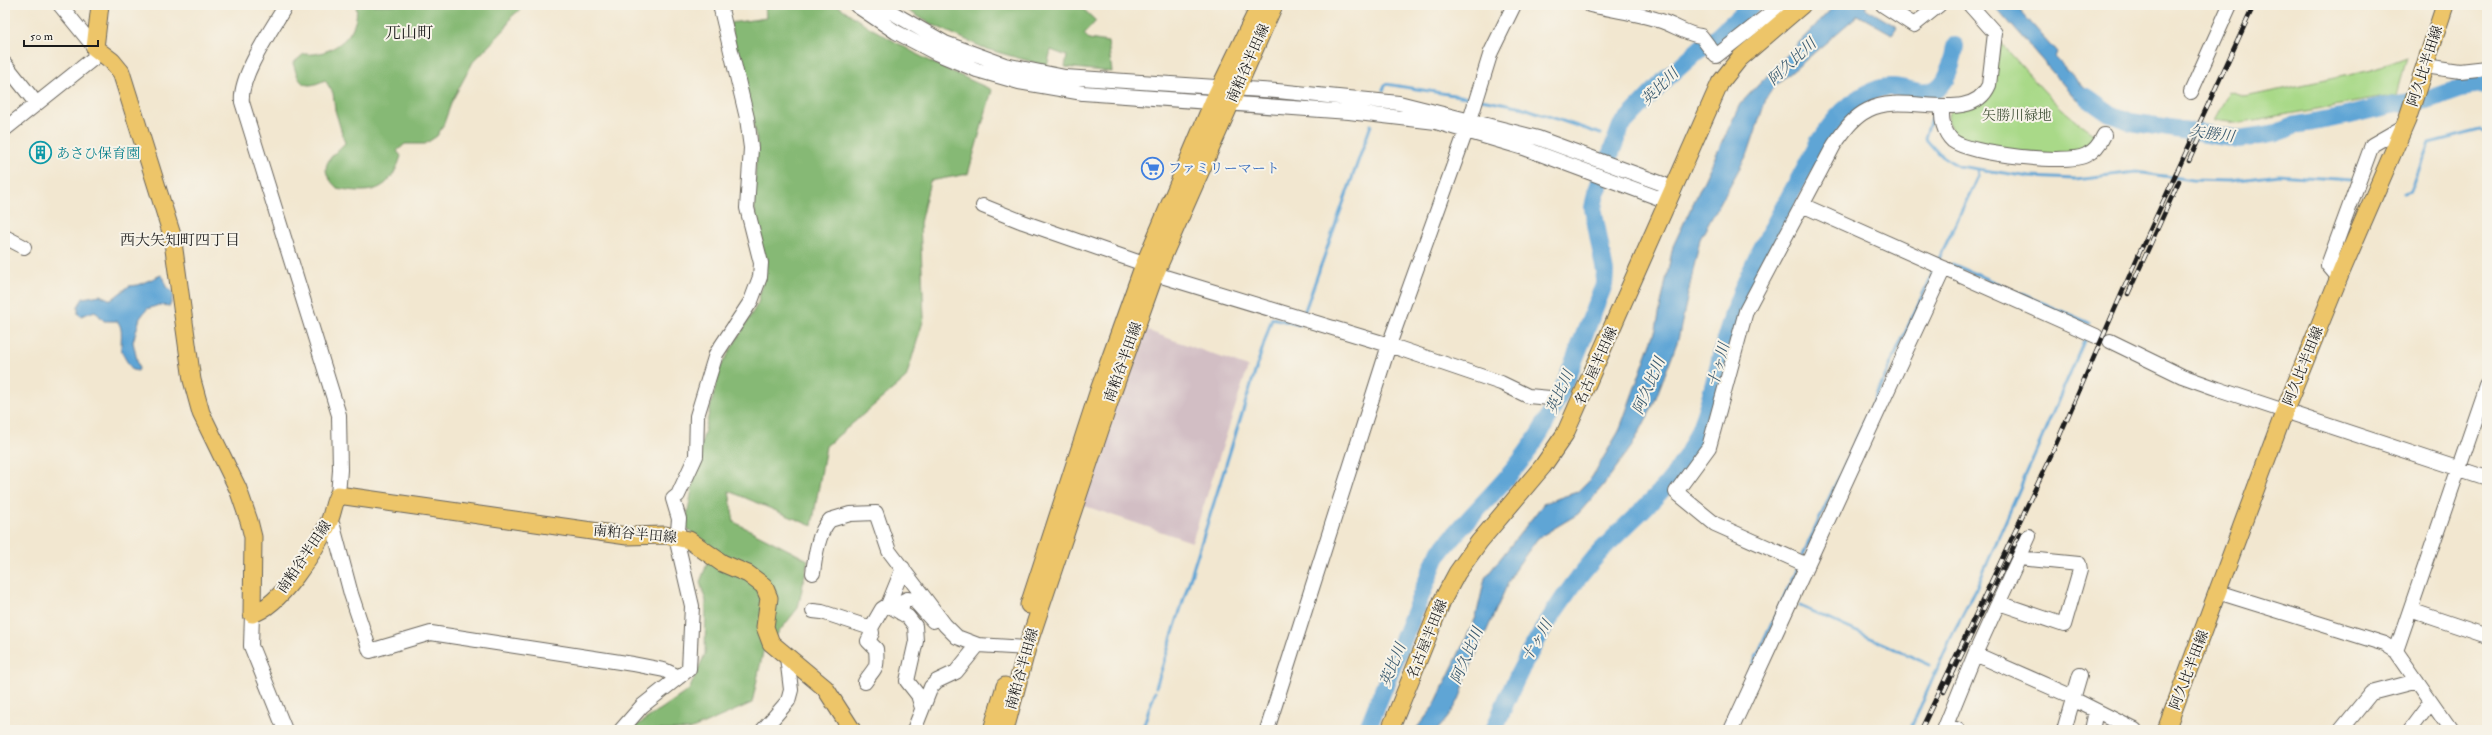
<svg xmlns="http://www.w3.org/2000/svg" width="2492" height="735" viewBox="0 0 2492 735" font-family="'IM FELL Double Pica','Noto Serif JP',serif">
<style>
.industrial{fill:#d2bec4}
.green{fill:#a9d988;stroke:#627a52}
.forest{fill:#86b974;stroke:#516a48}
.water{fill:#5fa5d5;stroke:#3e6078}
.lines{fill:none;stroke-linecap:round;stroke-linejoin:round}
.stream{stroke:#5fa5d5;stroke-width:3}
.river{stroke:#5fa5d5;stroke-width:18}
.minor-casing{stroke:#67635b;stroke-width:16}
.major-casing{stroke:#67635b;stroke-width:19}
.minor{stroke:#fff;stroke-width:14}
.major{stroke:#edc569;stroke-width:17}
.rail-casing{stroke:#1c1c1c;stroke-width:4.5}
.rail{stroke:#f7f3e8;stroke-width:3;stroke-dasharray:9;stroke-linecap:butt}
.labels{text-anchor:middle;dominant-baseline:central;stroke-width:4;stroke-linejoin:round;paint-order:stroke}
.street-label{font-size:14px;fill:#1c1c1c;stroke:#f7f3e8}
.park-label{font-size:14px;fill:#46553c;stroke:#f7f3e8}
.culture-label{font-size:14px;fill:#0d838f;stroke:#f7f3e8;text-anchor:start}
.shop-label{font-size:14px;fill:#366cbe;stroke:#f7f3e8;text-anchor:start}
.water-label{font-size:15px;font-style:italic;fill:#3a5a6f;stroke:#f7f3e8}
.neighbourhood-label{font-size:15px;fill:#1c1c1c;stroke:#f7f3e8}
.quarter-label{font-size:16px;fill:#1c1c1c;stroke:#f7f3e8}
</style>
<rect width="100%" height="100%" fill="#f7f3e8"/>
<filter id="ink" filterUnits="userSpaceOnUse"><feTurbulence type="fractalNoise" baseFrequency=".025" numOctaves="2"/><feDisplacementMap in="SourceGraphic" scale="8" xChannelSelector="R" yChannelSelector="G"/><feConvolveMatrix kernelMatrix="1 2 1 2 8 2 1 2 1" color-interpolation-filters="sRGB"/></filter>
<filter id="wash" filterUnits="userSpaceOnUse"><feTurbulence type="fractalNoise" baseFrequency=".012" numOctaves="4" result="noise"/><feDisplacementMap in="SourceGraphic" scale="16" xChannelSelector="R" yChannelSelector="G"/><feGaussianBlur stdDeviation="0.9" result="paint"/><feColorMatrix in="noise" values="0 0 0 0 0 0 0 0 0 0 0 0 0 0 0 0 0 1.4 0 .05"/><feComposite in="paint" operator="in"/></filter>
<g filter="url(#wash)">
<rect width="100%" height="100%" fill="#f2e7d0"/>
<path class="industrial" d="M1140 328 1248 367 1192 542 1082 505Z"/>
<path class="green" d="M1999 44H2002C2032 77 2060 114 2100 137L2075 156C2050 154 1974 152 1957 137 1950 131 1949 124 1948 115L1950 111 1984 101Z
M2407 57 2397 95 2237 123 2214 120 2229 92 2245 97 2372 70Z"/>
<path class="forest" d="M356 5H526L511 17 506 28 473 62 452 101 443 126 437 136 425 144H405L397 151 401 156C390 192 371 195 337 188 316 167 329 159 345 143L335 110 333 93 325 80C303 91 299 83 293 63L304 54C332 57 361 34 356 5Z
M765 5H837L864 24 929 61 992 90 968 174 930 181 920 223 924 318 906 378 826 446 812 526 729 491 734 522 808 560 798 608 763 652 752 703 690 730H633V728L689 690 705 654 706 601 700 582 712 551 685 526 698 458 720 368 758 303 763 280 754 203 757 141 730 23 766 18Z
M899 5H1079L1096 21 1084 34 1089 39 1108 42 1112 72 1065 67 1067 56 1051 50 1047 66 986 49 929 23Z"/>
<path class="water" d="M1835 5H1867L1865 8 1897 27 1892 34 1858 15 1772 89 1766 99 1748 153 1700 239 1678 340 1652 408 1632 446 1602 487 1578 514 1538 538 1513 572 1465 679C1462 700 1451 715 1437 730H1415L1433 708 1476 617 1485 578 1544 503 1577 492 1592 477 1619 431 1656 329 1673 246 1740 104Z
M1994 5H2015L2057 52 2055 57 2110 115 2075 98Z
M161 275 164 278 166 287 174 293 170 306 159 305 147 309 140 318 133 342 139 369 138 371 132 370C129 364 124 358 122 352 119 342 125 329 117 321H104L95 311 81 316 78 314V306L83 298 100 295 111 300 129 286 138 285Z"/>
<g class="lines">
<path class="stream" d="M1383 90 1386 84 1472 98
M1481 99 1518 106 1601 134
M1933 113 1925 138 1938 153 1958 166 2030 177 2075 179 2136 172 2192 180 2230 181 2278 175 2350 180
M2404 193 2411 191 2429 143 2480 130 2487 132
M1938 261 1978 176 1977 169
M1952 264 2089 323
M1304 313 1371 125
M1801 559 1935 268
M1800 606 1930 665
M1156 687 1272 318 1300 325
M1142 730 1155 692
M1723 730 1798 566
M1910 730 1953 633 1976 589 2085 339"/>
<path class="river" d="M1715 39 1752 5
M2087 97 2111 114 2131 122 2239 139 2277 133 2296 125 2346 116 2391 105 2427 100 2461 88 2479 85 2487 86
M1367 730 1436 558C1465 518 1505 486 1532 445 1563 400 1582 336 1604 285L1605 272 1593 208 1596 193 1621 126 1667 78 1702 47
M1494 730C1518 669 1550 610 1593 560 1621 527 1661 498 1683 462 1712 416 1716 362 1734 311 1755 254 1790 198 1818 143 1833 120 1851 98 1878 89 1891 84 1905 89 1918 92 1946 97 1952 66 1955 46"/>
</g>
</g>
<g filter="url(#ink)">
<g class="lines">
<defs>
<path id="minor" d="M286 5C272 29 239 76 242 102L339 415 340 470 338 495
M856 5 896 32 936 53 977 70 1019 82 1083 93 1349 112 1436 122 1524 148 1656 197 1670 196 1663 184 1538 138 1399 103 1277 91 1065 77 1005 65 945 43 879 5
M1590 5C1613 10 1636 13 1658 20 1673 24 1687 35 1701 36L1716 56 1781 5
M1883 5 1914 25 1939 5
M5 64 36 103
M2425 66 2460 71 2487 68
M2191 92 2230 5
M1943 107C1940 118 1944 133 1953 141 1970 154 2067 165 2086 155 2095 151 2100 144 2104 135
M5 129 94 58 95 48 60 5
M1802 205 2096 336
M983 206 1023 222 1144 264
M5 237 24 247
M1155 274 1389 345 1501 383 1528 396 1550 398
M2339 278 2328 265 2372 145 2405 126
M2110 341 2182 376 2218 389 2487 478
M329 523 333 526 351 594 370 651 431 633 633 664 664 670 679 677
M1807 565 1715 524 1676 492 1709 447 1746 311 1834 145C1844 131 1852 118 1868 110 1903 90 1971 127 1989 85L1995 33 1970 5
M813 573C815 557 818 532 830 520L850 514 876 513 889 551 945 625 957 637 978 645
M2218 592 2385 644 2396 651 2451 730
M1999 603 2064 625 2080 570 2079 564 2019 558
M888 605 903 568
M2410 610 2487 636
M813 611 822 612 871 628 872 633 868 641 876 649C878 671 875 666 865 682
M901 613 903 601 907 599 914 600 933 621
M252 614 251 646 285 730
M871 628 882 609 888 605 908 617 915 626 916 641 907 681 918 695 922 708
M2396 651 2487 386
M1975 654 2073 697
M2073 699 2135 730
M1946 725 1958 730
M621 730 642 706 689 669 692 606 677 542 679 519 673 499 678 495 696 456 697 416 716 354 751 301 760 277 761 263 747 208 751 148 747 118 720 5
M763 730 788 701 791 690 787 657
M914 730 931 687 937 681 956 672 978 645 1027 648
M1267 730 1389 345 1470 120 1491 52 1514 5
M1731 730 1944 268
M1944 730 1975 654 2029 536
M2064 730 2080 675
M2092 730 2096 711
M2341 730 2371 693 2417 681
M2410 730 2431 702"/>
<path id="major" d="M100 5 95 48 112 61 121 72 172 235 192 380 201 413 238 489 249 521 253 537 252 614C282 605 314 551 328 524 333 514 333 504 338 495L627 536 665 535 689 540 722 563 748 574 764 586 769 598 765 627 771 643 825 688 852 730
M1029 605 1099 390 1142 270 1213 102 1260 5
M992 730 1005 686
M1005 730 1027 648 1112 394 1155 274 1274 5
M1390 730 1442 601 1457 573 1479 542 1543 466 1565 434 1720 83 1739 59 1802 5
M2166 730 2285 410 2342 270 2407 120 2445 5"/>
</defs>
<use href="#minor" class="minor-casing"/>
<use href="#major" class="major-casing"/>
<use href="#minor" class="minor"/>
<use href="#major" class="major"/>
<defs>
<path id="rail" d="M2189 161 2202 132
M2128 294 2179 181
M1944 692 2020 533
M1921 730 2053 451 2138 256 2254 5"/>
</defs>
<use href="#rail" class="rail-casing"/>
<use href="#rail" class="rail"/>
</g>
</g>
<defs>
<symbol id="building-ring" viewBox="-11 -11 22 22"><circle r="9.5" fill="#f7f3e8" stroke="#0f9aa8" stroke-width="1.5"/><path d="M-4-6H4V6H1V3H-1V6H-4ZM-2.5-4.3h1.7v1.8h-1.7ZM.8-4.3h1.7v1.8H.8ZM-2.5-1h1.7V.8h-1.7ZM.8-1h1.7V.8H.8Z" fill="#0f9aa8"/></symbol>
<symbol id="supermarket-ring" viewBox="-11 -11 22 22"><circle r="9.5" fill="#f7f3e8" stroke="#3f7fe0" stroke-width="1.5"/><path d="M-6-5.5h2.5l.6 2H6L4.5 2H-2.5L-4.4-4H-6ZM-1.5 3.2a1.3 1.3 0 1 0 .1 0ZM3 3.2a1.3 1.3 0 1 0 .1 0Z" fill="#3f7fe0"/></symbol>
</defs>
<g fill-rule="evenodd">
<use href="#building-ring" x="28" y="140" width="25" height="25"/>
<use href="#supermarket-ring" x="1140" y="156" width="25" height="25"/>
</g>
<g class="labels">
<g class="street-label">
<text transform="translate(1248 63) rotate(-66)">南粕谷半田線</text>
<text transform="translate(2425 66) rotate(-72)">阿久比半田線</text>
<text transform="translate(1123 362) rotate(-70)">南粕谷半田線</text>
<text transform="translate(1596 366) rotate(-66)">名古屋半田線</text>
<text transform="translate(2303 366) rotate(-68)">阿久比半田線</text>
<text transform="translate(635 534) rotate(5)">南粕谷半田線</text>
<text transform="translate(304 557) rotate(-56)">南粕谷半田線</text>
<text transform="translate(1427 639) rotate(-68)">名古屋半田線</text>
<text transform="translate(1022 669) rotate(-74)">南粕谷半田線</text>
<text transform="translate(2189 670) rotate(-69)">阿久比半田線</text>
</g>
<g class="park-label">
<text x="2017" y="115">矢勝川緑地</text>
</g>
<g class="culture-label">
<text x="56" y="153">あさひ保育園</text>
</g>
<g class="shop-label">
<text x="1168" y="168">ファミリーマート</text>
</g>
<g class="water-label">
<text transform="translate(1792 62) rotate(-43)">阿久比川</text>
<text transform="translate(1660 87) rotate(-45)">英比川</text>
<text transform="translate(2212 134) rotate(8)">矢勝川</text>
<text transform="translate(1719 365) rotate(-75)">十ヶ川</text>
<text transform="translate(1649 386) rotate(-67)">阿久比川</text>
<text transform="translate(1560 392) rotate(-66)">英比川</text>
<text transform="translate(1537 641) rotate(-60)">十ヶ川</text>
<text transform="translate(1467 656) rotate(-67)">阿久比川</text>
<text transform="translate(1393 665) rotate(-68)">英比川</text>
</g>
<g class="neighbourhood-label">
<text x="180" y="240">西大矢知町四丁目</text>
</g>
<g class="quarter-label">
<text x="409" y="33">兀山町</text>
</g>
</g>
<rect width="2492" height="735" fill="none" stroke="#f7f3e8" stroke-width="20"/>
<path d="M24 40v6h74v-6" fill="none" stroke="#1c1c1c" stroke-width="2"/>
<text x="30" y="40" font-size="12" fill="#1c1c1c" stroke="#f7f3e8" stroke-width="3" paint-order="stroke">50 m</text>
</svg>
